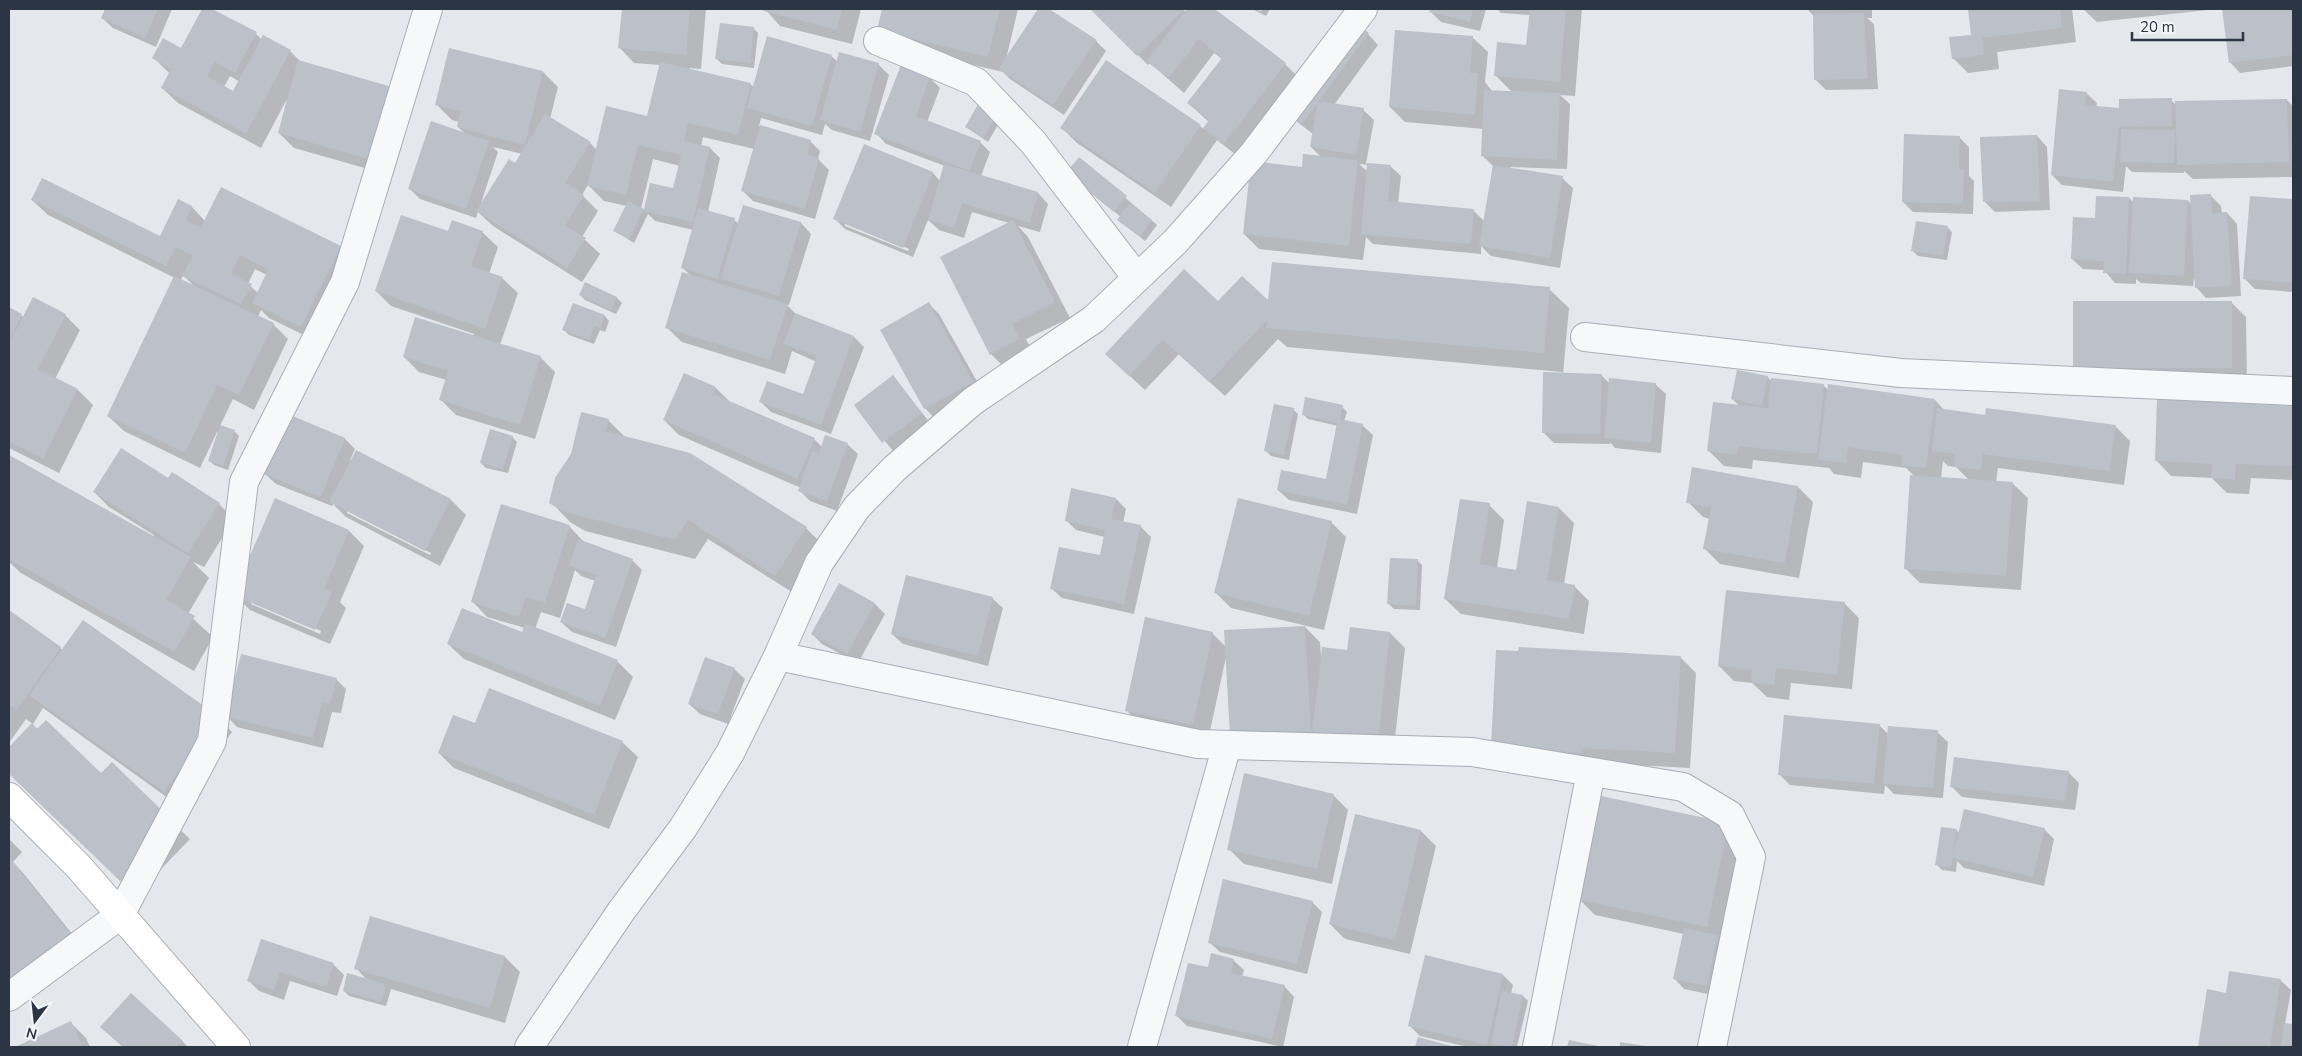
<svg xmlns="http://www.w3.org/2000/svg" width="2302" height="1056" viewBox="0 0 2302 1056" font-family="'Nunito Sans',sans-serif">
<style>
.shadow{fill:#0003;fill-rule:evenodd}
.building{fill:#bbc0c9}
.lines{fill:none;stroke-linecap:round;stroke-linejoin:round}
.street-casing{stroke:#a9aeb6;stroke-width:30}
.secondary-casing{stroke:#a9aeb6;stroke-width:30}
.street{stroke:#f6f8fa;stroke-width:28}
.secondary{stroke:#fff;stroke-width:28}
</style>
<rect width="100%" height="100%" fill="#e4e7eb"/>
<path class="shadow" d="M106 9H172L156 47 113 28 102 18Z
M203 9H210L256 34 262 40 290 51 301 62 398 90 413 105 393 176 294 148 279 133 287 99 261 148 178 103 162 88 170 74 154 58 181 49ZM230 76 240 82 234 93 224 87Z
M623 9H706L701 69 689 68V70L750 84 754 87 831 56 838 62 878 64 889 75 870 141 832 130 825 124 822 135 761 118 759 126 810 141 820 151 818 159 829 170 815 219 753 201 743 191 754 149 703 137 701 146 710 148 720 158 708 212 734 220 739 224 744 206 801 223 811 234 789 305 786 304 797 315 854 337 864 347 831 434 771 412 760 401 804 396 817 362 792 351 785 374 682 342 666 327 691 276 682 267 693 230 655 221 648 214 634 243 615 231 627 206 604 201 588 185 582 195 598 211 582 237 600 254 582 282 493 226 478 212 476 218 420 199 409 188 465 134 458 127 459 122 452 120 437 105 450 49 543 72 558 87 550 119 590 143 597 150 648 118 660 65 634 63 619 47ZM493 147 522 154 516 164 481 203 498 152ZM653 159 680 166 674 189 645 211 641 209Z
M765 9H861L852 44 780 26Z
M883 9H1018L1006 59 1040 9H1047L1096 41 1106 51 1064 115 1010 79 1003 72 876 42Z
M1092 9H1182L1186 12 1188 9H1213L1285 64 1297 76 1368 34 1378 45 1334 105 1363 110 1374 120 1366 164 1390 166 1401 176 1398 204 1473 210 1485 222 1493 166 1483 156 1484 129 1405 122 1390 107 1472 37 1488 52 1485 82 1492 91 1512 92 1495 75 1528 46 1530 15 1501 13 1497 9H1582L1575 96 1560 95 1570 104 1567 169 1510 167V169L1562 178 1573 188 1560 268 1491 256 1481 246V254L1373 244 1366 237 1363 260 1259 249 1244 234 1303 168 1321 157 1311 147 1313 134 1287 114 1240 158 1217 140 1171 207 1077 143 1062 128 1107 62 1204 129 1209 122 1188 103 1222 59 1214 53 1184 93 1150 63 1148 65ZM1359 164 1368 165V172Z
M1252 9 1261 11 1262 9H1270L1266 16Z
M1431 9H1486L1480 31 1441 22 1431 12Z
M1807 9H1872V18H1867L1874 24 1878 89 1826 90 1816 80 1814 16Z
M1969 9H2072L2076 42 1997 52 1999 69 1968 73 1953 58 1973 36Z
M2083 9H2217L2097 22Z
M2223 9H2293V66L2240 73 2230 62Z
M753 28 758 33 754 68 722 64 717 59Z
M930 78 940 88 927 122 980 142 990 152 981 176 1038 193 1048 204 1040 232 1018 226 1028 237 1070 318 1026 339 1034 355 1006 369 991 354 1009 223 972 212 964 238 939 230 928 220 913 257 845 229 835 219 865 146 933 173 940 181 945 166 886 144 876 133ZM845 223 909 249 908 251 845 226Z
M2086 93 2097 103 2096 107 2120 109 2171 100 2176 105 2287 100 2293 106V177L2193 179 2184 171V173L2132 172 2126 166 2123 192 2062 185 2052 175Z
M1006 111 988 142 966 127Z
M2037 136 2047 147 2050 210 1995 212 1985 202Z
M1959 137 1969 147V176L1974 181 1973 214 1913 212 1903 202Z
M1079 158 1157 225 1145 241 1124 224 1121 217 1072 178Z
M2211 196 2221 206 2222 214 2227 213 2237 224 2241 296 2206 298 2196 287V279H2194L2193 286 2141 283 2136 279V284L2115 283 2104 270 2083 269 2072 259 2096 219 2129 198 2134 203 2188 201 2192 205Z
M2251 197 2293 200V292L2255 289 2245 279Z
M32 200 160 238 179 201 192 207 205 221 341 247 356 262 316 341 269 318 261 310 258 317 273 324 288 339 254 410 233 399 220 426 234 431 239 436 228 470 214 465 209 460 219 432H217L200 468 124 431 108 416 175 278 48 215ZM255 269 267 275 258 293 248 284ZM183 275 194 286 181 280Z
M1947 227 1952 232 1947 260 1918 256 1913 251Z
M482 232 498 247 489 274 502 278 518 293 500 345 540 357 555 372 535 439 456 415 441 400 447 380 419 372 404 357 473 336 474 334 391 306 376 291 449 233Z
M586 284 617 298 622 303 616 314 585 300 580 295Z
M1549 289 1569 308 1563 374 1601 375 1610 384H1655L1666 394 1661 453 1615 448 1610 442V444L1554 443 1543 432 1562 372 1287 347 1278 339 1225 396 1179 354 1145 390 1106 354 1218 303 1270 302Z
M2231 302 2246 317 2247 382 2074 367Z
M929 304 939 314 983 392 935 419 925 408Z
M574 305 605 316 609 321 605 332 600 330 594 344 569 335 564 330Z
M9 309 24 317 65 315 80 330 55 379 78 390 93 405 59 473 9 448Z
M684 374 716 388 730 402 814 439 822 447 847 444 858 454 837 511 810 501 800 491 801 488 679 435 664 420Z
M893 377 931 424 894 452 855 405Z
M1768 377 1770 380 1824 386 1829 391 1935 400 1945 411 1986 416 2115 426 2130 441 2124 485 1998 468 1996 482 2012 483 2028 498 2021 590 1920 583 1905 568 1914 476 1906 468 1863 462 1861 478 1834 474 1829 468 1753 460 1752 469 1724 466 1709 451 1740 406 1732 399ZM1943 461 1948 466 1956 467 1969 480 1941 478Z
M2158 400 2293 408V480L2251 478 2249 494 2227 493 2212 478 2171 476 2156 460Z
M1342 407 1347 412 1344 421 1362 425 1373 435 1357 514 1289 500 1278 490 1327 480 1338 426 1308 419 1303 414Z
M1293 409 1298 414 1289 460 1271 456 1266 451Z
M608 420 626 438 806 528 825 547 795 594 708 539 695 559 585 531 570 522 551 502Z
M512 437 517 442 508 473 486 468 481 463Z
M345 439 355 449 350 460 352 461 357 452 451 500 466 515 440 566 346 517 333 504 332 506 276 484 265 474ZM347 510 431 553 430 555 347 513Z
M10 456 153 537 154 535 109 507 94 492 169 480 219 504 234 519 204 567 193 562 209 578 188 614 213 637 194 671 21 573 9 562Z
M1798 487 1813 502 1799 578 1720 564 1705 549 1710 519 1703 517 1688 502Z
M1116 499 1126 509 1123 523 1140 526 1151 537 1134 614 1062 598 1051 588 1101 557 1105 537 1076 530 1066 520Z
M1489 505 1504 520 1497 568 1517 572 1559 508 1574 523 1564 584 1574 586 1589 601 1584 634 1461 614 1445 599Z
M1331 522 1346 537 1324 630 1231 608 1216 593Z
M569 526 584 542 632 560 642 570 616 647 572 632 561 622 585 610 596 581 581 576 575 570 560 618 541 612 535 629 618 662 633 677 615 720 464 659 448 644 523 634 525 628 487 617 472 601Z
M349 531 364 546 340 602 346 608 330 644 250 610 234 594ZM251 601 321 631 320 634 251 604Z
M1417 560 1422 565 1420 610 1394 609 1389 604Z
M839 584 875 604 885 614 858 663 822 644 812 634Z
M992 598 1003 608 988 666 903 644 892 634Z
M1844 603 1859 618 1852 689 1791 683 1789 700 1767 697 1752 683 1734 681 1719 666Z
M9 612 63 650 217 717 232 732 179 806 43 708 33 724 26 719 9 743Z
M1305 627 1320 642 1321 657 1348 652 1390 633 1405 648 1392 765 1246 750 1226 657 1208 740 1142 726 1127 711 1212 633 1226 647Z
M1681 658 1696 673 1690 768 1596 763 1507 762Z
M734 669 745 679 728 724 700 714 689 704Z
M336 679 346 689 341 713 332 712 323 748 237 727 227 716Z
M32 725 174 824 190 839 136 895 9 773V749Z
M1880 726 1888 734 1937 732 1948 742 1943 798 1894 794 1885 785 1884 794 1790 785 1779 774Z
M622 742 638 757 609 829 454 768 439 753Z
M2068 772 2079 783 2075 810 1962 797 1952 787Z
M1333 795 1348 810 1332 884 1244 864 1229 849Z
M1602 797 1744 839 1717 996 1684 989 1674 978 1684 934 1595 915 1580 900Z
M2044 829 2054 839 2044 886 1964 868 1957 861 1956 872 1942 870 1937 865 1956 830 1960 834Z
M1421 831 1436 846 1410 954 1345 939 1330 924Z
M9 839 22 852 13 862 24 874 85 950 9 1006Z
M1312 902 1322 912 1307 974 1220 952 1209 942Z
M371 918 505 957 520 972 505 1023 391 989 386 1006 349 996 344 991 367 980 356 968Z
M262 940 333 964 344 975 337 996 290 981 284 1000 259 991 249 981Z
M1233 960 1244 970 1242 977 1284 986 1294 997 1283 1047 1187 1026 1177 1016 1209 969Z
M1503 975 1513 985 1511 994 1523 996 1528 1001 1517 1047H1468L1420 1036 1410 1026Z
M2280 980 2291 990 2285 1024 2293 1025V1047H2199L2208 991 2227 994Z
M71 1023 86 1038 90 1047H18Z
M112 1037 182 1041 188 1047H123Z"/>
<path class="building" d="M105 9H158L145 38 101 18Z
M202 9H212L257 32 235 73 215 62 207 76 233 91 263 35 291 50 246 134 161 88 171 69 152 58 163 38 181 48Z
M622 9H690L686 55 618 48Z
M764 9H842L837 30 763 11Z
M882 9H1000L988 57 912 39 909 51 874 43Z
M1038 9H1049L1097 40 1053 105 998 69Z
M1090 9H1185L1137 56Z
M1187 9H1215L1286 63 1224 144 1203 128 1209 120 1187 103 1222 58 1199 39 1169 78 1146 61Z
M1430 9H1473L1470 22 1429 12Z
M1530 9H1566L1560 82 1494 76 1497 42 1526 45Z
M1968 9H2060L2062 28 1982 38 1984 55 1952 59 1949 37 1971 35Z
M2222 9H2293V55L2229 63Z
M1342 13 1369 33 1319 101 1364 108 1356 155 1310 147 1317 104 1302 124 1275 104Z
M1864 13 1868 79 1814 80 1813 14Z
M720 23 754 27 750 63 715 59Z
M1395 30 1473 36 1470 73H1478L1475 115 1389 107Z
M767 36 832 55 812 126 747 108Z
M449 48 543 71 525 145 457 127 460 111 435 105Z
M839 52 879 63 860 132 820 120Z
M298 60 399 89 378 162 278 133Z
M1106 60 1201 125 1155 193 1060 128Z
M660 62 751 83 738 135 688 123 684 141 710 147 693 222 643 211 629 239 613 231 628 201 644 209 650 183 673 188 681 155 638 145 626 195 587 186 606 106 647 116Z
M901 65 930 77 916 116 981 141 970 171 874 134Z
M2059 89 2087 92 2085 105 2119 108V99L2172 98V126L2119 127 2113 182 2051 175Z
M1484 90 1560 93 1557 160 1481 156Z
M984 94 1002 105 983 138 965 127Z
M2287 99 2289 162 2177 165 2175 101Z
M545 114 591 142 565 183 584 195 565 225 586 238 567 268 476 211 509 159 515 163Z
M431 121 489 141 466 209 408 189Z
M760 125 811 140 807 154 819 158 805 209 741 191Z
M2121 129 2175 130 2174 163 2120 162Z
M1904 134 1960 136 1959 169H1964L1963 204 1902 202Z
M2037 135 2040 201 1983 202 1980 137Z
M864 144 933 172 903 248 833 219Z
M1303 154 1358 160 1349 246 1243 234 1251 161 1302 167Z
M1079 157 1127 196 1114 212 1066 173Z
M1367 163 1391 165 1388 201 1474 209 1471 244 1361 234Z
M944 164 1038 192 1030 223 962 203 954 228 928 220Z
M1493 165 1563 176 1550 258 1479 246Z
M42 178 160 236 178 199 192 206 186 220 201 227 221 187 341 246 301 327 252 303 268 270 240 255 231 274 252 284 241 304 182 276 193 255 175 247 166 266 31 200Z
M2211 194 2212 213 2227 212 2232 286 2195 288 2190 195Z
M2096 196 2129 197 2126 274 2103 273 2104 261 2071 259 2073 217 2095 218Z
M2250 196 2293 199V283L2243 279Z
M2133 197 2188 200 2184 276 2129 273Z
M1130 203 1152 220 1140 237 1117 220Z
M743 205 801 222 779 296 721 279Z
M698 208 735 218 717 279 681 268Z
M401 215 448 231 452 220 483 231 471 266 503 277 485 329 375 291Z
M1013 220 1055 302 1012 324 1020 339 990 355 940 257Z
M1916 221 1948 226 1943 256 1911 251Z
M1272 262 1550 287 1544 353 1266 328 1267 320 1209 382 1163 340 1129 376 1105 354 1184 269 1218 301 1242 276 1268 300Z
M682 272 788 304 770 360 665 328Z
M174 276 274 323 239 395 217 385 185 453 107 416Z
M585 282 617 297 611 310 579 295Z
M33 297 66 314 38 369 78 389 43 459 9 441V344Z
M2073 301H2232V368H2073Z
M929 302 973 382 924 409 880 330Z
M573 303 605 315 600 328 595 326 589 340 562 330Z
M9 307 22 314 9 341Z
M795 313 854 336 821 425 759 402 767 381 803 394 817 356 783 344Z
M415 317 541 356 520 425 439 400 448 371 403 357Z
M1737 370 1768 376 1762 406 1731 399Z
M1543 372 1602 374 1600 434 1542 433Z
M684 373 716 387 713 394 815 438 797 479 663 420Z
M893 375 922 413 882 443 854 405Z
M1609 378 1656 383 1651 443 1604 438Z
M1771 378 1824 384 1817 454 1738 446 1737 455 1707 451 1713 402 1768 408Z
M1828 384 1935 399 1926 468 1901 465 1902 455 1848 447 1846 463 1818 460Z
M1305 397 1343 405 1340 419 1363 424 1347 505 1277 490 1281 470 1326 479 1337 423 1302 415Z
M2157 399 2293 406V466L2236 464 2235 480 2211 478 2212 464 2155 461Z
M1274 404 1294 408 1284 455 1264 451Z
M1937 408 1985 415 1986 408 2116 425 2109 471 1983 454 1981 470 1954 467 1955 454 1932 451Z
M581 412 609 419 605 431 690 453 807 527 775 576 688 520 675 540 564 512 549 503 555 478 571 454Z
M288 414 345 438 321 497 264 474Z
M220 425 235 430 223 466 208 461Z
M490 429 513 436 503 469 480 463Z
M825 435 848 443 827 501 798 491 812 451 819 453Z
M121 448 168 478 172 472 220 503 188 553 93 492Z
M356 450 451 499 425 551 329 502Z
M9 455 191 557 166 600 195 616 174 652 9 559Z
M1692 467 1798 486 1785 563 1703 549 1711 507 1686 503Z
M1910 475 2013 482 2006 576 1904 569Z
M1071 488 1116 498 1112 519 1141 525 1124 604 1050 589 1059 547 1100 555 1105 530 1065 521Z
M275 498 349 530 324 589 332 592 315 630 233 595Z
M1238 498 1332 521 1309 616 1214 593Z
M1460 499 1490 503 1480 564 1516 570 1527 501 1559 507 1547 580 1575 585 1569 619 1444 599Z
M501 504 570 525 545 603 526 597 519 617 471 602Z
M578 539 633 559 605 638 560 622 567 603 585 609 596 575 569 566Z
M1390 558 1418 559 1416 606 1387 604Z
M906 575 993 597 978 656 891 634Z
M839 583 875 603 847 654 811 634Z
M1726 590 1845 602 1837 675 1776 668 1774 685 1751 683 1752 670 1718 666Z
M462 608 522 632 525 623 618 660 600 706 447 644Z
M9 610 61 647 17 710 10 705 9 707Z
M1145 617 1213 632 1193 725 1125 711Z
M83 620 218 716 164 792 29 695Z
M1305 626 1311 732 1230 736 1224 630Z
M1350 627 1390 632 1377 751 1311 743 1322 647 1347 650Z
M1519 647 1681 656 1675 753 1582 748V753L1491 747 1496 650 1518 651Z
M241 654 337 678 330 704 322 702 313 738 225 717Z
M705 657 735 668 718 714 688 704Z
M489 688 623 741 594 815 438 753 453 715 475 723Z
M1784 715 1880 724 1874 784 1778 775Z
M46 720 101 773 112 762 175 823 120 881 9 774V747L32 723 37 729Z
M1888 726 1938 730 1933 788 1883 784Z
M1954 757 2069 771 2065 801 1950 787Z
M1244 773 1334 794 1317 869 1227 850Z
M1601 796 1729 823 1707 927 1579 900Z
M1964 809 2045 828 2033 877 1953 858 1951 868 1935 865 1941 827 1957 829 1953 856Z
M1355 814 1421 830 1395 940 1329 924Z
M9 857 71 935 9 983Z
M1223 879 1313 901 1297 964 1208 943Z
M370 916 505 956 490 1008 354 969Z
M1684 928 1718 935 1707 986 1673 979Z
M261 939 334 963 326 987 280 972 274 990 247 981Z
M1211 953 1234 959 1231 973 1285 985 1272 1039 1175 1016 1188 963 1208 967Z
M1425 955 1503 974 1487 1045 1408 1026Z
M2229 971 2281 979 2270 1047H2198L2207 989 2226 993Z
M347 973 386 984 381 1002 343 991Z
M1502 991 1523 995 1512 1047 1491 1044Z
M131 993 183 1041 176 1047H123L100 1027Z
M71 1021 83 1047H15Z
M2284 1023 2293 1024V1047H2281Z
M1418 1037 1455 1047H1415Z
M1569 1040 1598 1046V1047H1567Z
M1620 1042 1646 1046V1047H1620Z"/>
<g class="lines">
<defs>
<path id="street" d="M878 41 976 82 1033 142 1137 278
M1585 337 1901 373 2293 391
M778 656 1198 744 1472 752 1683 787 1730 815 1751 857 1712 1047
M9 997 120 915 212 741 244 482 345 282 428 9
M529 1047 622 910 683 828 730 753 778 656 819 563 857 507 895 468 973 401 1094 319 1175 242 1254 153 1363 9
M1142 1047 1227 745
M1537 1047 1591 772"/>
<path id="secondary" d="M9 797 78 866 236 1047"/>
</defs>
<use href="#street" class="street-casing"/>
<use href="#secondary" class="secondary-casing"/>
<use href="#street" class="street"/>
<use href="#secondary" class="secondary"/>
</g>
<rect width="2302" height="1056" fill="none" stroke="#2b3544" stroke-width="20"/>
<g transform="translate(35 1021) rotate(195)" stroke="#f3f6f8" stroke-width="4" paint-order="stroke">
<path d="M0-4L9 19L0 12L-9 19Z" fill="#2b3544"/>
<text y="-8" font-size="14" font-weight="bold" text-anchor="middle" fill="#2b3544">N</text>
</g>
<path d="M2132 32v8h111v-8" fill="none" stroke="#2b3544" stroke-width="2.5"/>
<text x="2140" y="32" font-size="15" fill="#2b3544" stroke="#f3f6f8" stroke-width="4" paint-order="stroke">20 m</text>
</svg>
